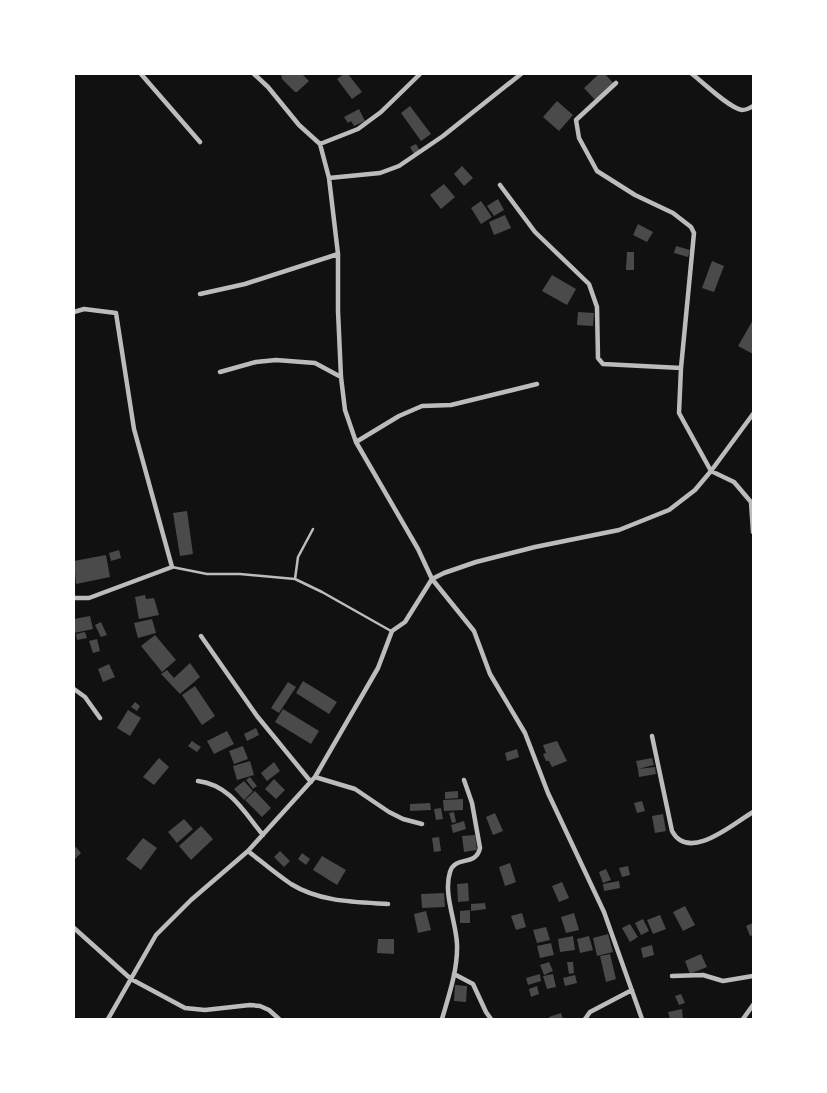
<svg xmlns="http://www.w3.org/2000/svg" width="827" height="1093" viewBox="0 0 827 1093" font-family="'Varela Round',sans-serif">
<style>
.building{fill:#4a4a4a}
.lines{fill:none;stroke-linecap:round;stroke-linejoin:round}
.service{stroke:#bcbcbc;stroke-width:2.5}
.minor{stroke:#bcbcbc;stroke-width:4.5}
</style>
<rect width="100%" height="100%" fill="#111"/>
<path class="building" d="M281 74H302L309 81 297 92H295L282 79Z
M344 74H348L362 92 352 99 337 79Z
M599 74H605L614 84 596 101 584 88Z
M557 101 573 115 559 131 543 117Z
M410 106 431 134 421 141 401 113Z
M359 109 365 121 354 126 351 121 348 123 344 117Z
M416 144 420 151 414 154 410 147Z
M462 166 473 178 464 186 454 174Z
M444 184 455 197 441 209 430 195Z
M498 199 504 210 494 216 487 206Z
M481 201 492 217 481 224 471 208Z
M505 215 511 228 494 235 489 222Z
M638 224 653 232 647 242 633 235Z
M676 246 690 250 688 257 674 253Z
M627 252H634V270H626Z
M712 261 724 266 714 292 702 288Z
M552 275 576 289 567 305 542 291Z
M578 312 594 313 593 326 577 325Z
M753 320V354L738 346Z
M187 511 193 554 180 556 173 513Z
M119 550 121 558 111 561 109 553Z
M106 555 110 577 76 584 74 561Z
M145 595 146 599 154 598 159 615 139 619 135 597Z
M90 616 93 629 74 633V619Z
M152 619 156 633 138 638 134 623Z
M101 622 107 635 101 637 95 625Z
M85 632 87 638 77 640 76 634Z
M155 635 176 660 162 672 141 646Z
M97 639 100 651 93 653 89 641Z
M190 663 200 677 180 694 161 674 167 670 174 678Z
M109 664 115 677 103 682 98 669Z
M303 681 337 702 329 714 296 693Z
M288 682 296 687 279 713 271 708Z
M195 686 215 716 202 725 182 695Z
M135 702 140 706 137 711 131 707Z
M283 709 319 731 311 744 275 722Z
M128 710 141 718 130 736 117 728Z
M256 728 259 735 247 741 244 734Z
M227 731 234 744 214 754 207 741Z
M192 741 201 747 197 752 188 746Z
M557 741 567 761 552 767 549 761H546L543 754 546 753 543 745Z
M243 746 248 759 234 764 229 751Z
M517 749 519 757 507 761 505 753Z
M159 758 169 767 154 785 143 777Z
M652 758 654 765 638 769 636 761Z
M250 761 254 775 237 780 233 766Z
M274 762 280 771 267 781 261 773Z
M655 767 656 774 639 777 638 769Z
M250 777 257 786 253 789 246 780Z
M274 779 285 790 276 799 265 789Z
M244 781 253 791 244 800 234 789Z
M255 791 271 808 262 817 245 800Z
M458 791V798L445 799V792Z
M463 799V810L444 811 443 800Z
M642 801 645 811 637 813 634 803Z
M430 803 431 810 410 811V804Z
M441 808 443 819 436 820 434 809Z
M454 812 456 822 452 823 449 813Z
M495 813 503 831 493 835 486 817Z
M663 814 666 831 655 833 652 816Z
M184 819 193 829 177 843 168 832Z
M464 821 466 829 453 833 451 825Z
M201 826 213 839 191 860 179 846Z
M475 835 477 850 464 852 462 836Z
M439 837 441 851 434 852 432 838Z
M143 838 157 848 141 870 126 859Z
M74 845 81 853 74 860Z
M280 851 290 861 284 867 274 857Z
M302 853 310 859 306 865 298 859Z
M322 856 346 870 337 885 313 870Z
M510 863 516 882 505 886 499 867Z
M628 866 630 875 622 877 619 868Z
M606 869 611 880 603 883 599 872Z
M619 881 620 888 604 891 603 884Z
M562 882 569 898 559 902 552 886Z
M468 883 469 901 458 902 457 884Z
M444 893 445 907 422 908 421 894Z
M485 903 486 909 471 911V904Z
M685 906 695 925 683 931 673 912Z
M470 910V923H460V911Z
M426 911 431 930 418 933 414 914Z
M522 913 526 927 516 930 511 916Z
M574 913 579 930 566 933 561 917Z
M660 915 666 929 653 934 647 920Z
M643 919 649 931 641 935 635 923Z
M753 923V935L750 936 746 926Z
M630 924 638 937 630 942 622 928Z
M546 927 550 940 537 943 533 930Z
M608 934 613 952 597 956 593 938Z
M573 936 575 950 560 952 558 939Z
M589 936 593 950 580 953 577 939Z
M378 939H394V954L377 953Z
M551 943 554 955 540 958 537 946Z
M652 945 654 955 643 958 641 948Z
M610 954 616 979 606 982 600 956Z
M701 954 707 967 690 974 685 961Z
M549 962 553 971 544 975 540 965Z
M567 962H573L574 973 569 974Z
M540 974 541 981 528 985 526 978Z
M553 974 556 987 547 989 543 976Z
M575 975 577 983 565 986 563 978Z
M455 985 467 986 466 1002 454 1001Z
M537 986 539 994 531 997 529 989Z
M681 994 685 1003 679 1005 675 996Z
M682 1009 683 1019H670L668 1012Z
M561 1013 563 1019H550L549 1017Z"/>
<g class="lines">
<path class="service" d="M172 567 207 574H240L295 579 322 592 391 631
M295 579 298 557 313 529"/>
<path class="minor" d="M141 74 200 142
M254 74 268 87 299 125 320 144 329 178 338 254V311L341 377 345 410 356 442 418 549 432 579 474 631 490 674 525 733 548 793 604 912 642 1019
M692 74C704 83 729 108 742 110 747 110 750 108 753 106
M616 83 576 120 579 138 597 171 635 195 673 213 691 227 694 233 681 368 679 413 711 471 734 482 751 502 753 532
M320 144 358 129 381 112 420 74
M329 178 380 173 399 166 443 136 521 74
M500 185 535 232 589 284 597 307 598 358 603 364 681 368
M200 294 245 284 338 254
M74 312 84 309 116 313 134 429 172 567 89 598H74
M220 372 256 362 276 360 315 363 341 377
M356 442 399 416 422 406 451 405 537 384
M201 636 257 716 311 782
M74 689 85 697 100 718
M652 736 672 831C689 863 734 823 753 812
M315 777 355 789 389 812 403 819 422 824
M198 781C230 785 244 812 263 835
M248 851C262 862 276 874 291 884 320 902 355 902 388 904
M74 928 131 979 185 1008 205 1010 250 1005 260 1006 269 1010 279 1019
M454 974 473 984 486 1012 491 1019
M672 976 703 975 723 981 753 976
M108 1019 156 935 191 900 248 851 315 777 378 668 392 631 405 622 432 579 444 573 476 562 535 547 619 530 669 510 695 490 711 471 753 414
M442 1019C449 995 458 969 457 944 456 921 443 894 450 872 455 855 476 867 480 848L472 803 464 780
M585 1019 590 1012 632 990
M743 1019 753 1005"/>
</g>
<rect width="827" height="1093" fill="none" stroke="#ffffff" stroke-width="150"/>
</svg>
